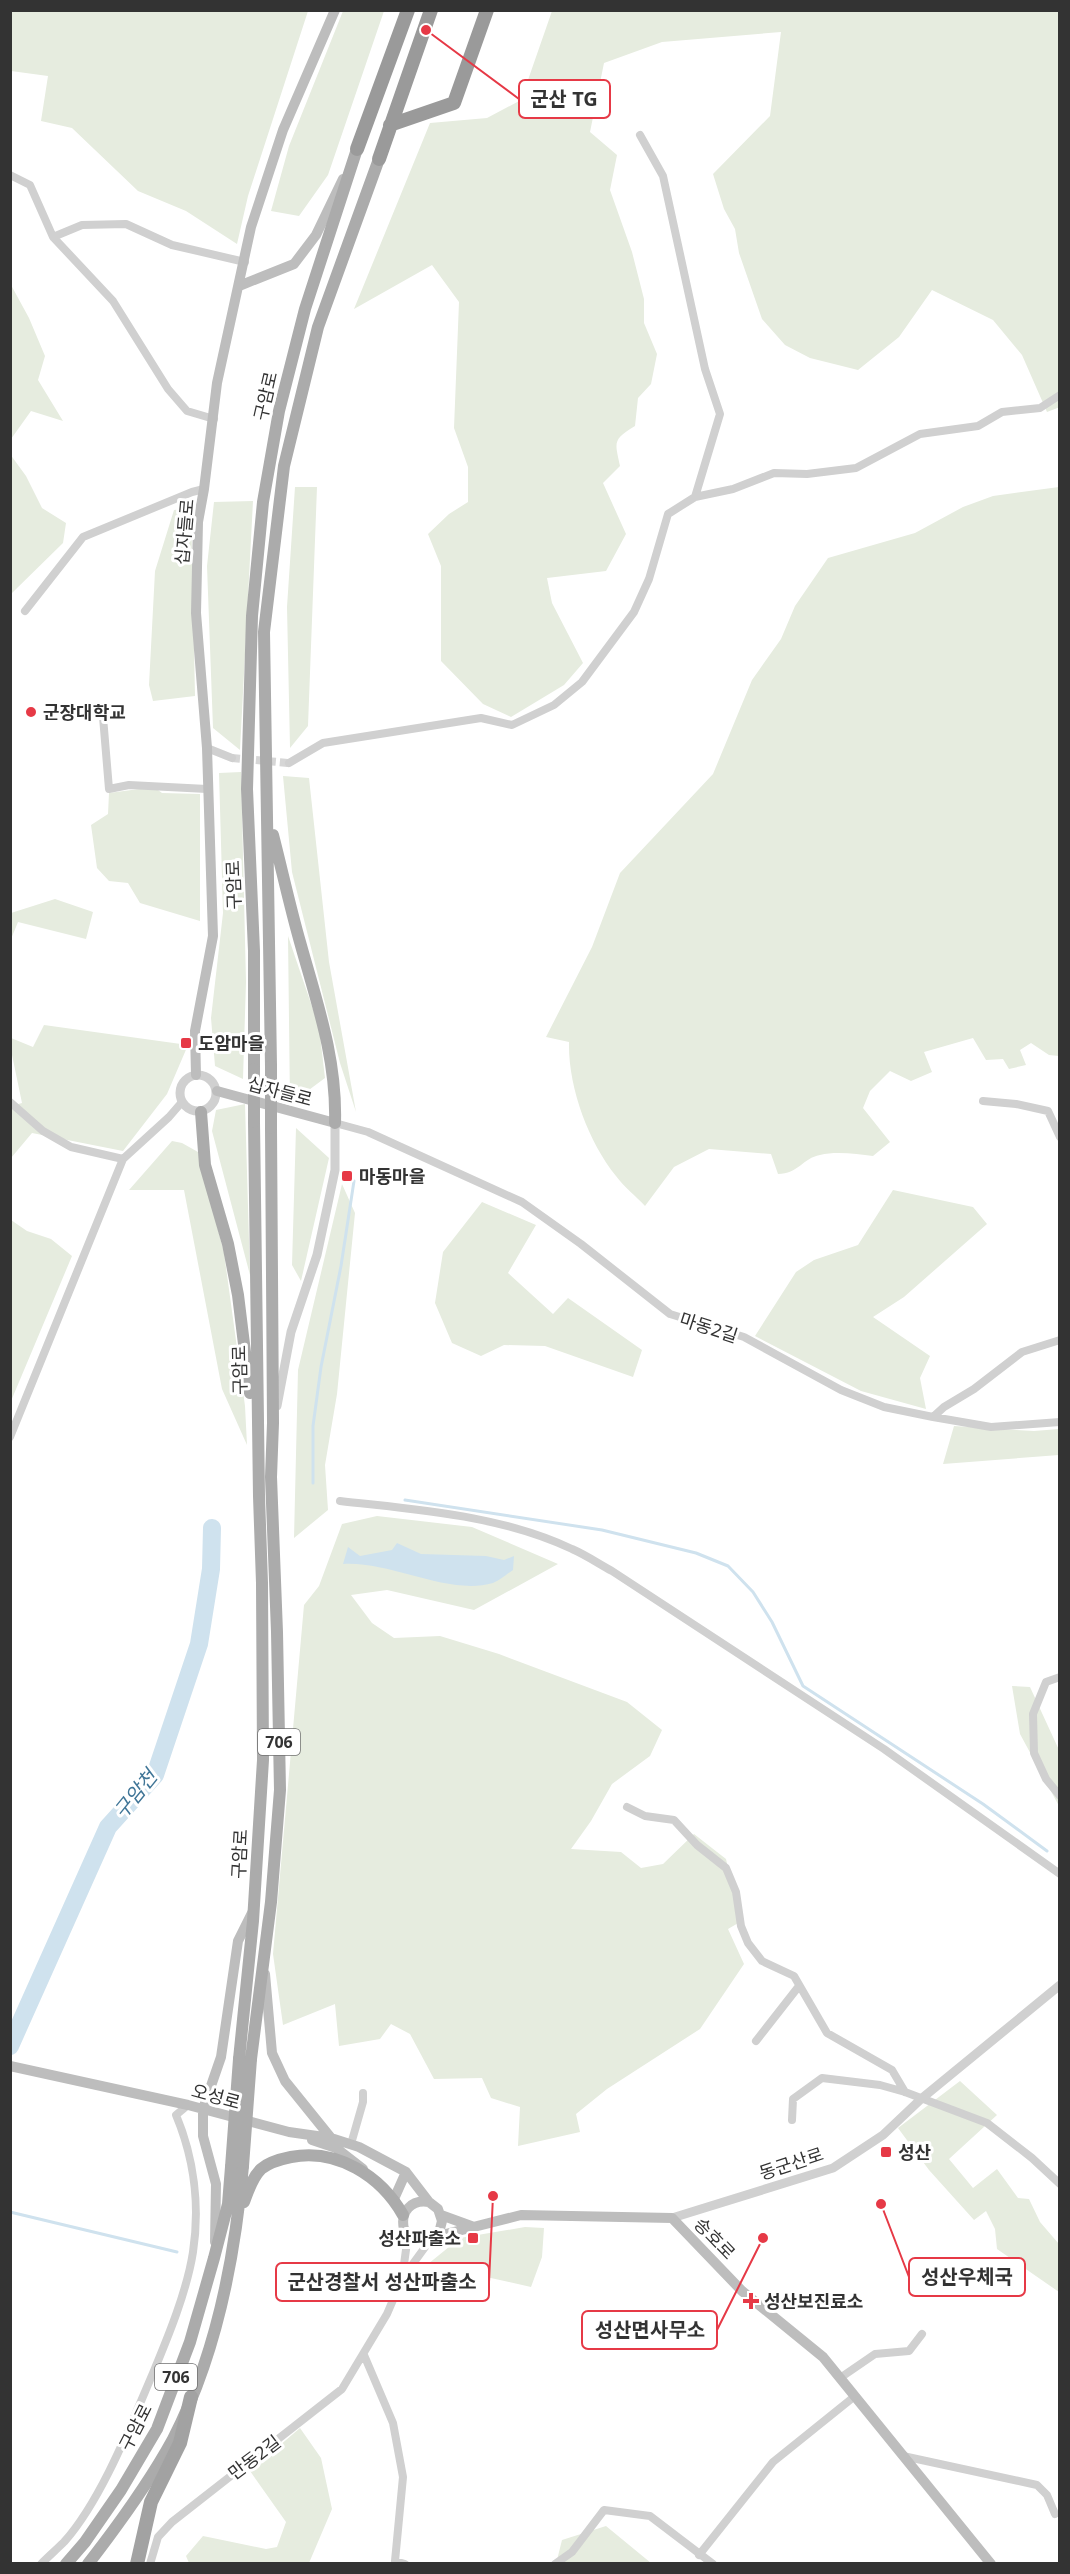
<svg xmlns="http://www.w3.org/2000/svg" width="1070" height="2574" viewBox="0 0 1070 2574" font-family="'Noto Sans','Noto Sans KR',sans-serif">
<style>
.green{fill:#e6ecdf}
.water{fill:#cfe2ee}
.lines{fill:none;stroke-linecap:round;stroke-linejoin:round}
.stream{stroke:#cfe2ee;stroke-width:3}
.river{stroke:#cfe2ee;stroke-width:18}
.minor-tunnel{stroke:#d6d6d6;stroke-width:8;stroke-dasharray:8 4;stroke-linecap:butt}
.minor{stroke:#d0d0d0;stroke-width:8}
.tertiary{stroke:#d0d0d0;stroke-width:9}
.secondary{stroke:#bdbdbd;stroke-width:10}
.primary{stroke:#ababab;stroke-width:12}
.trunk{stroke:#a2a2a2;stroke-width:14}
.motorway{stroke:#9a9a9a;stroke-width:14}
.primary-bridge{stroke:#ababab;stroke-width:12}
.poi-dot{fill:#e63946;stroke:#fff;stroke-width:2}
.labels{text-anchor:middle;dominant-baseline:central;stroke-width:6;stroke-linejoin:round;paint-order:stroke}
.shield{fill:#fff;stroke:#707070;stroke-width:1.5}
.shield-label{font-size:16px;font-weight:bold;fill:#333}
.street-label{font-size:18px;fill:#333;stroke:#fff}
.poi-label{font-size:18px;font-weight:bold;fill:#333;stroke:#fff;text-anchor:start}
.water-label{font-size:20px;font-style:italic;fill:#3f7597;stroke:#fff}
.leader{fill:none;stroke:#e63946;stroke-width:2}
.callout-dot{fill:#e63946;stroke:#fff;stroke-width:2}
.callout{fill:#fff;stroke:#e63946;stroke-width:2}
.callout-label{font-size:20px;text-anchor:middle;font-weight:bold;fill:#333}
</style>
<rect width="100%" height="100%" fill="#fff"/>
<path class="green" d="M11 10 308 11 248 196 237 244 186 211 138 191 72 128 41 121 48 76 11 71Z
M343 11H384L328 175 299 216 271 211 289 146Z
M552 11H1059L1060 407 1047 412 1022 355 993 320 932 290 899 337 858 370 810 358 785 345 762 319 739 253 735 229 724 209 713 174 770 116 781 32 662 42 604 63 590 132 617 155 610 190 632 252 644 299V323L657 354 651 384 638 398 635 426C612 440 615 442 620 466L603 483 626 534 606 571 547 578 552 603 583 663 564 685 511 717 483 704 441 661V566L428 534 449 514 468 502V467L454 428 459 302 432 265 354 309 430 123 487 118 521 100Z
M11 285 29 318 45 356 38 380 63 421 31 411 11 439Z
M10 454 26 476 42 508 66 523 63 543 11 594Z
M295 487H317L308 726 290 748 287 607Z
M1059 487V1056L1049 1055 1031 1043 1020 1050 1026 1065 1009 1069 1003 1059 986 1060 973 1038 924 1052 932 1072 911 1081 890 1071 870 1091 863 1108 890 1142 873 1156C857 1154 836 1151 820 1155 803 1158 798 1174 778 1174L771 1154 709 1149 674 1167 645 1206C636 1196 624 1187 616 1176 588 1141 568 1087 569 1042L546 1037 592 947 620 873 713 774 752 680 781 639 795 606 828 558 915 533 963 507 993 496Z
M253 501 240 750 213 728 207 566 214 502Z
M191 508 195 696 153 701 149 685 155 571 174 510Z
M241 772 246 982 243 1079 215 1066 211 1018 223 913 219 773Z
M283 776 309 778 329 962 356 1112 340 1063 292 872Z
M154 787 162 793 200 794V921L140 903 128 883 109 881 97 868 91 825 108 814 109 793Z
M55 899 93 912 86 939 18 922 11 939V913Z
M288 936 319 1027 325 1078 290 1104Z
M44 1025 188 1045 167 1094 123 1151 32 1133 11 1158V1106L22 1103 11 1050V1038L33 1047Z
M245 1104 250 1275 212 1131 216 1110Z
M296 1128 329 1158 301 1281 292 1265Z
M172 1141 182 1143 198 1152 224 1253 245 1406 247 1445 222 1389 184 1190H129Z
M342 1184 355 1213 337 1394 325 1465 328 1510 294 1538 298 1370Z
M893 1190 973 1207 987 1224 904 1297 873 1317 930 1356 920 1378 926 1409 861 1391 755 1336 796 1272 814 1260 858 1245Z
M482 1202 536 1225 508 1273 553 1314 568 1298 642 1350 633 1377 545 1346 504 1345 481 1356 452 1343 435 1303 443 1252Z
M11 1220 27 1231 51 1239 72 1256 11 1401Z
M954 1426 1034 1431 1059 1429V1455L943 1464Z
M377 1516 472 1527 558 1564 474 1610 387 1590 351 1595 372 1623 394 1638 440 1636 499 1654 627 1702 662 1730 650 1756 612 1784 591 1821 571 1849 621 1852 641 1868 663 1864 694 1834 726 1859 740 1922 728 1929 744 1964 700 2029 607 2089 576 2114 580 2132 518 2146 520 2107 491 2098 482 2078 434 2079 410 2034 391 2024 380 2039 339 2046 335 2004 283 2025 273 1954 304 1605 319 1586 342 1524Z
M1012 1686 1030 1687 1059 1750V1806L1020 1734Z
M960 2081 997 2115 949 2159 973 2188 997 2169 1018 2198 1029 2199 1040 2222 1059 2244V2292L997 2249 995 2229 986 2211 974 2220 929 2170 898 2128Z
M525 2227 544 2228 542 2257 531 2287 428 2264 460 2238Z
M300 2428 321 2458 332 2509 309 2563H189L186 2556 203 2536 266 2549 277 2547 286 2522 250 2471Z
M606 2526 651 2563 556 2564 562 2540Z"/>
<path class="water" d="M397 1543 421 1554 486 1556 504 1560 514 1556 513 1570C507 1574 499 1581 493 1583 448 1596 391 1561 343 1564L348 1547 360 1556 392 1550Z"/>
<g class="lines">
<path class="stream" d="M313 1483V1426L321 1367 341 1266 354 1181
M405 1500 602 1530 696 1553 728 1566 753 1592 772 1622 803 1686 983 1804 1047 1851
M10 2212 177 2252"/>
<path class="river" d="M10 2046 108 1827 155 1775 199 1644 211 1569 212 1528"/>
<path class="minor-tunnel" d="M232 758 289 763"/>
<path class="minor" d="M10 175 30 185 53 237 113 301 168 389 187 411 214 419
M53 237 82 225 126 224 172 245 245 262
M695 497 733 489 774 473 807 474 856 468 920 434 978 426 1002 412 1040 408 1060 395
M25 611 83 537 192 492 204 489
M103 717 109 789 129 785 207 789
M207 748 232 758
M289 763 323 743 481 718 512 725 554 705 582 682 634 612 649 579 668 514 695 497 720 414 705 369 663 176 640 135
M983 1101 1016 1104 1048 1111 1060 1137
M10 1102 43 1131 71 1147 123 1159
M335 1123 368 1132 522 1202 581 1244 670 1314 744 1337 841 1390 884 1407 933 1417 944 1407 974 1389 1022 1352 1060 1340
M933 1417 991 1427 1060 1422
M10 1437 123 1159 169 1117 182 1102
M340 1501C418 1510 500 1515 572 1549 586 1555 599 1564 612 1571L884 1749 1060 1874
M1060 1677 1046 1682 1033 1714 1034 1753 1046 1779 1060 1796
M627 1807 645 1816 674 1820 697 1845 726 1868 736 1892 741 1926 748 1943 762 1961 794 1976 827 2033 892 2070 905 2092
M756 2041 799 1986
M792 2120 793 2099 822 2078 880 2085 905 2092 987 2123 1032 2158 1060 2184
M351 2144 363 2102V2093
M404 2276 431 2239
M364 2355 393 2423 403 2477 395 2561 405 2564
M840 2378 875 2354 909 2351 922 2334
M903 2456 1037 2485 1047 2495 1055 2514
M699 2555 773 2462 855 2396
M41 2564C49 2556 57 2549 64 2542 101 2501 131 2424 153 2373 168 2337 187 2291 193 2252 200 2206 194 2158 176 2115L188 2105
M150 2564 158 2537 172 2522 342 2389 387 2314 402 2279 408 2235
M555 2564 572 2552 604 2510 650 2516 713 2564"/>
<path class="tertiary" d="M180 1093a18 18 0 1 1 36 0a18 18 0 1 1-36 0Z
M277 1406 291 1332 317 1255 327 1208 335 1170V1123
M672 2218 833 2168 883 2135 921 2099 1060 1985"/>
<path class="secondary" d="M239 286 294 264 316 235 343 179
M196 1075 195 1031 213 936 207 748 196 613 198 522 204 489 217 383 251 227 283 130 335 10
M217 1091 335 1123
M265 1974 272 2053 285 2081 331 2138
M10 2066 188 2105 289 2132 331 2138 359 2147 406 2172 429 2202 438 2209 442 2221 439 2233 431 2239 415 2240 404 2229C400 2212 411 2199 429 2202
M312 2140 336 2148 363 2169
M394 2199 406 2172
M441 2215 474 2227
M434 2237 521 2215 672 2218 742 2291 823 2357 991 2564
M215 2242 216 2184 203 2136V2109L221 2057 238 1941 252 1913"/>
<path class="primary" d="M273 835C282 870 290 907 300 942 317 1003 337 1059 335 1123
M271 1066 264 632 284 466 318 327 379 159
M254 1069V951L247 789 252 616 263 502 279 411 305 309 357 149
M201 1112 205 1165 228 1244 238 1295 250 1393
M239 2059 253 1921 263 1760 262 1583 259 1496 254 1122
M251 2059 271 1902 280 1790 277 1632 271 1477 273 1423 271 1128
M244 2202C248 2191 252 2178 261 2169 268 2163 281 2159 291 2157 337 2148 381 2176 403 2215
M66 2564 85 2542 121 2490 157 2429 190 2342 214 2258 228 2204 231 2167
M88 2564C119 2524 149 2483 173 2439 216 2356 235 2258 243 2166"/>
<path class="trunk" d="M137 2564 151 2502 180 2443 191 2397"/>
<path class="motorway" d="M390 125 454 103 487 10
M357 149 408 10
M379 159 431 10"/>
<path class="primary-bridge" d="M271 1066V1128
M254 1122V1069
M243 2166 251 2059
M231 2167 239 2059"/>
</g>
<g class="poi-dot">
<circle cx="31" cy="712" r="6"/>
<rect x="180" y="1037" width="12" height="12" rx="3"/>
<rect x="341" y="1170" width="12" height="12" rx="3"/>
<rect x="880" y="2146" width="12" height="12" rx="3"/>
<rect x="467" y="2232" width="12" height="12" rx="3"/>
<path d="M748 2292h6v6h6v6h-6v6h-6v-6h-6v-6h6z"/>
</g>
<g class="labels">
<g class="shield">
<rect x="258" y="1729" width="42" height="26" rx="4.5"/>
<rect x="155" y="2364" width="42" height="26" rx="4.5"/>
</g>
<g class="shield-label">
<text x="279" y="1742">706</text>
<text x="176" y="2377">706</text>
</g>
<g class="street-label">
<text transform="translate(265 396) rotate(-77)">구암로</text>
<text transform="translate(184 532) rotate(-85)">십자들로</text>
<text transform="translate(233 885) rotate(-92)">구암로</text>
<text transform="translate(280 1091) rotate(15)">십자들로</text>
<text transform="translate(709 1327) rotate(18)">마동2길</text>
<text transform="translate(239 1370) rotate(-91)">구암로</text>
<text transform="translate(239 1854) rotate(-87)">구암로</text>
<text transform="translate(216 2096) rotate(15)">오성로</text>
<text transform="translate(791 2163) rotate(-18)">동군산로</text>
<text transform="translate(715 2238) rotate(46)">송호로</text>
<text transform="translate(135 2427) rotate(-63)">구암로</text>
<text transform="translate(254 2457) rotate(-37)">만동2길</text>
</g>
<g class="poi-label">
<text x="43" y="712">군장대학교</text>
<text x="198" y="1043">도암마을</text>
<text x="359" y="1176">마동마을</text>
<text x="898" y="2152">성산</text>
<text x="461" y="2238" text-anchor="end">성산파출소</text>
<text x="764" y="2301">성산보진료소</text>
</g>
<g class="water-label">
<text transform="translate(135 1794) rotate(-51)">구암천</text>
</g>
</g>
<path class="leader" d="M426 30L519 99M881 2204L909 2277M493 2196L489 2282M763 2238L717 2330"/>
<g class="callout-dot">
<circle cx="426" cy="30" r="6"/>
<circle cx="881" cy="2204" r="6"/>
<circle cx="493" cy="2196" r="6"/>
<circle cx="763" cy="2238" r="6"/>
</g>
<g class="callout">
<rect x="519" y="80" width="91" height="38" rx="6"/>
<rect x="909" y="2258" width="116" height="38" rx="6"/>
<rect x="276" y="2263" width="213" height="38" rx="6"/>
<rect x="582" y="2311" width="135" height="38" rx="6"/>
</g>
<g class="callout-label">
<text x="564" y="106">군산 TG</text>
<text x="967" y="2284">성산우체국</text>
<text x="382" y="2289">군산경찰서 성산파출소</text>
<text x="650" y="2337">성산면사무소</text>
</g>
<rect width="1070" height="2574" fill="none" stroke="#333333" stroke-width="24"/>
</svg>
